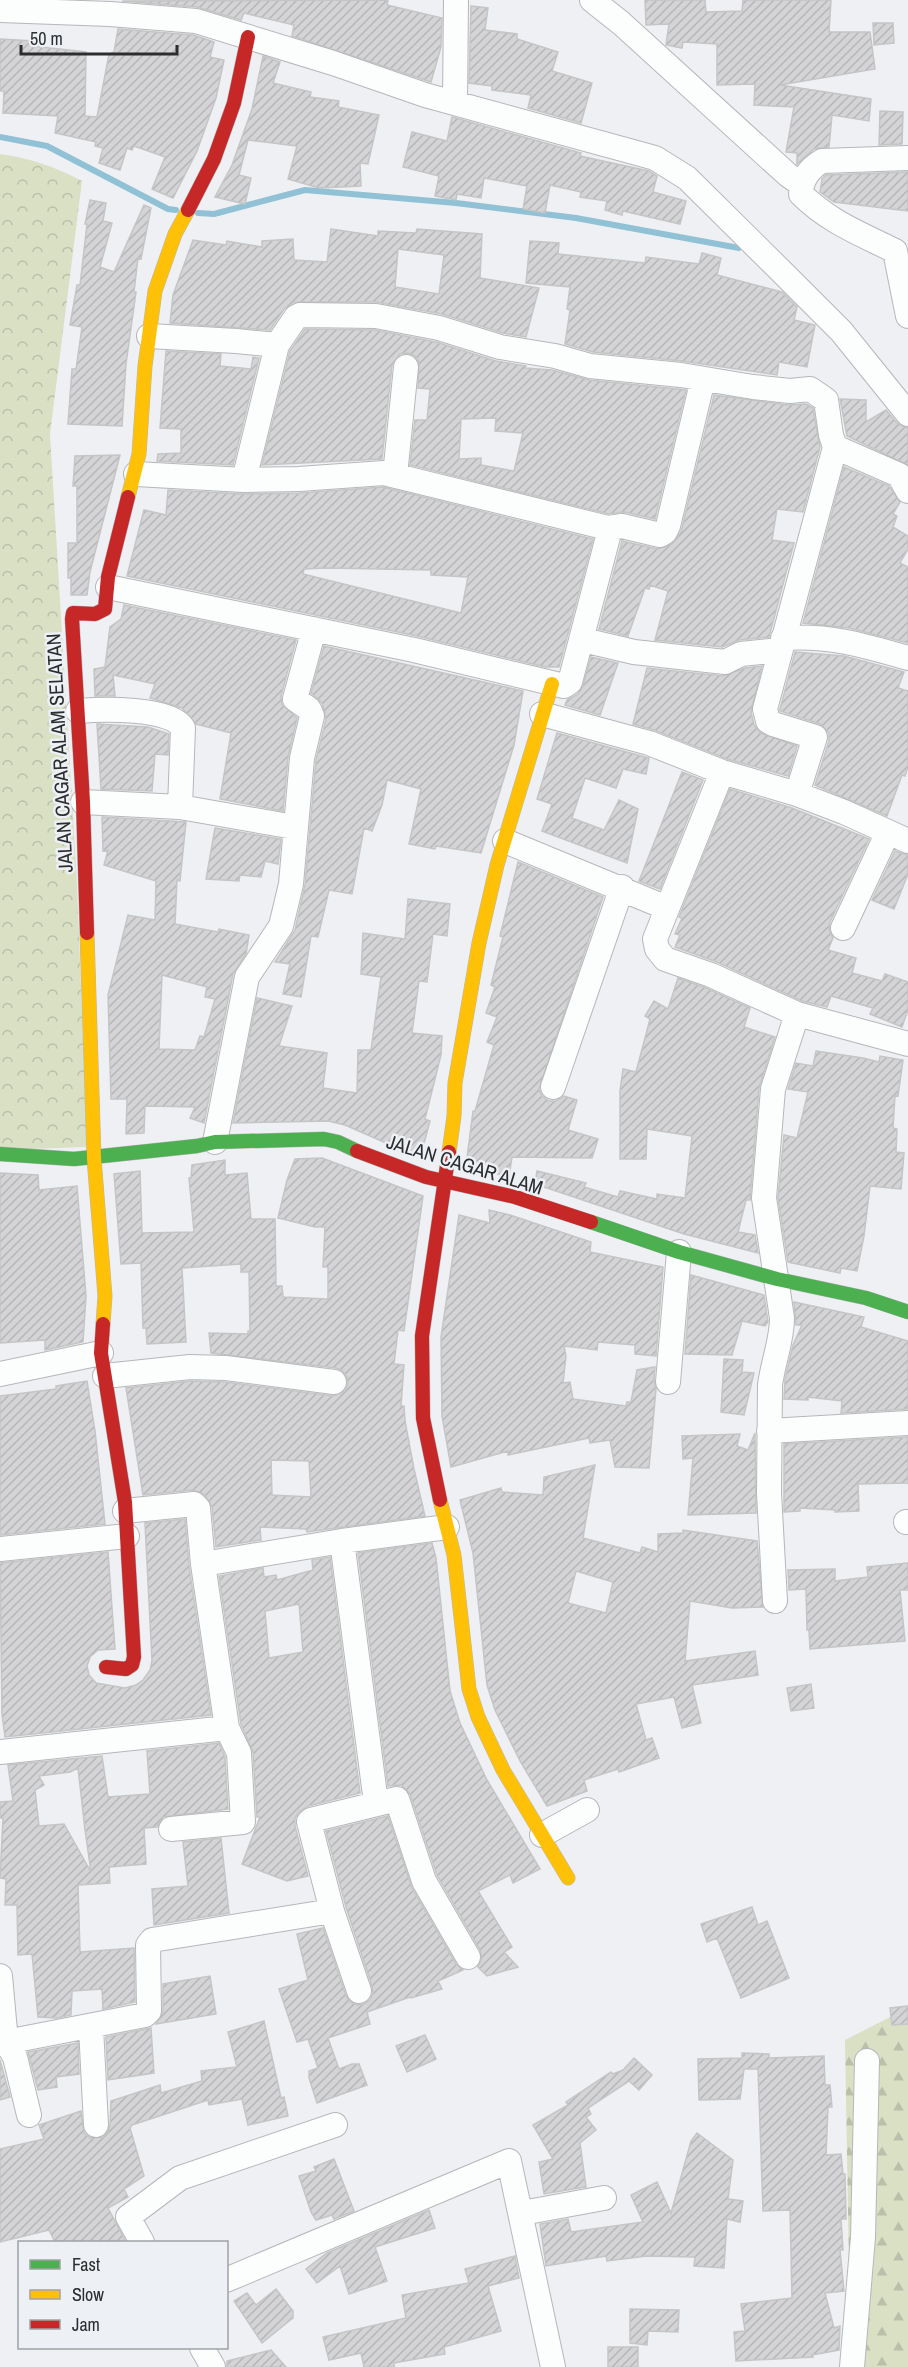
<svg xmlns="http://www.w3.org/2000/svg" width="908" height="2367" viewBox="0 0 908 2367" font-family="'Archivo Narrow',sans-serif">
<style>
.forest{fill:url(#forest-firs)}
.park{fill:url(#park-crowns)}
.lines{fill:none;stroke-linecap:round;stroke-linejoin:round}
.stream{stroke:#90c1d5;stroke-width:6}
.building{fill:url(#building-hatch);stroke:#c5c5c6;stroke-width:1.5;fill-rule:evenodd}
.street-casing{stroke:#b6b7ba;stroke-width:26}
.fast-casing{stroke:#b6b7ba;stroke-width:15}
.slow-casing{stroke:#b6b7ba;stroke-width:15}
.jam-casing{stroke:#b6b7ba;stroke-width:15}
.street{stroke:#fcfdfd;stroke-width:24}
.fast{stroke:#4caf50;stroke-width:14}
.slow{stroke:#ffc107;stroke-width:14}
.jam{stroke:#c62828;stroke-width:14}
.labels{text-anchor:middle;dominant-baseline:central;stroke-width:5;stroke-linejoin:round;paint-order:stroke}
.street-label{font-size:20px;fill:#2c2d2f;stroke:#edf0f4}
</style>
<defs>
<pattern id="forest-firs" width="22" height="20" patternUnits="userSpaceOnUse" patternTransform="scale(1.5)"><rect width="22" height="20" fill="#d9e0c4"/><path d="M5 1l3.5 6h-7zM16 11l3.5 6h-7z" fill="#bac0a9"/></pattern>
<pattern id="park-crowns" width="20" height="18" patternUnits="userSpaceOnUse" patternTransform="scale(1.5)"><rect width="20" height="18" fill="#d9e0c4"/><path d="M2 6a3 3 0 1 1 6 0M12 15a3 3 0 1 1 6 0" fill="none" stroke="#bac0a9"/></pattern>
<pattern id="building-hatch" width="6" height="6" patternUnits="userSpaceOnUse" patternTransform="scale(1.5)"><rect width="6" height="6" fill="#d4d3d5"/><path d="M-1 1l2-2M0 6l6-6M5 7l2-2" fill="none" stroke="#b6b5b7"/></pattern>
</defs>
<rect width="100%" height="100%" fill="#eef0f3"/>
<path class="forest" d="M908 2008V2367H846L850 2325 845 2040Z"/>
<path class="park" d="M0 154C29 158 56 167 82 181L50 434 77 883 87 1147 0 1150Z"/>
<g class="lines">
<path class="stream" d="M0 137 47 146 168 209 176 210
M198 213 214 214 305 190 456 203 576 218 739 248"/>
</g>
<path class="building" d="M388 0 387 5 442 18 441 47 431 82 292 36 294 25 244 13 241 20 197 7 122 1Z
M645 0H705L706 12 742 11 743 0H831L829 32H870L875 69 780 85 871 99 869 121 832 115 829 147 814 149 797 164V153L786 152 794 107 754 105 755 84 717 85V44L683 42 682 48 666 45 669 24 646 25Z
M471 6 488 8 485 30 517 34V39L558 52 552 71 592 83 581 123 528 108 531 95 492 90V86L469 83Z
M873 23H893L894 43 874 45Z
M118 29 193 35 214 42 210 57 224 60 216 98 197 151 173 198 152 189 165 157 134 146 132 150 127 148 120 170 99 163 103 148 95 146 96 142 55 133 58 116 3 113 4 91H0V39L34 41 33 46 86 52 85 116 97 117 109 54 114 52Z
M263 56 280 62 273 83 311 92 310 97 339 101 338 107 379 115 368 164 360 163 361 186 319 188 288 179 297 146 248 140 239 175 251 178 245 204 215 197 232 165 252 109Z
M880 111 903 112 902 144 879 145Z
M452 117 581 153 580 156 649 171 657 176 653 192 686 201 680 224 623 211 622 215 605 210 607 201 580 197 581 192 550 185 545 213 523 209 527 186 484 178 481 198 457 194 456 200 435 196 439 176 403 167 412 132 447 141Z
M908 172V211L834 202 820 192 822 179 826 175Z
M90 200 106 203 103 221 112 223 100 267 114 272 144 205 151 208 141 259 138 258 134 292H136L126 364 122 426 68 424 72 369H76L82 327 70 325 77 285H80L87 224H85Z
M331 229 378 236V231L416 233 417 229 482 234 480 278 539 288 526 337 503 333 442 314 376 302H294L284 309 270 330 170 323 173 295 193 240 226 245 227 241 262 247V241L293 239 294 260 327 262ZM398 249 444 255 439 294 395 287Z
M530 241 559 243 558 254 645 263 646 257 699 264 702 253 721 258 717 275 782 292 797 307 794 320 815 325 807 367 779 362 777 375 682 361 593 352 565 344 570 310 567 309 570 287 526 283Z
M305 329 375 330 436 342 496 361 526 366 525 368 552 370 589 380 686 390 655 519 625 512 609 514 410 465 415 420H427L430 389 418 388 419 362 415 356 408 353 400 354 392 365 382 459 262 465 290 351ZM496 418 495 431 523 433 514 471 481 465V458L459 459 461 419Z
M166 351 221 354 220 366 251 369 253 357 259 358 233 465 157 461 158 454 181 453V429L160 428Z
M714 395 788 405 806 404 813 408 820 447 803 512 777 509 772 540 794 543 769 637 739 640 722 647 655 640 668 591 650 585 649 589 645 588 628 636 599 629 622 541 658 549 672 544 681 532Z
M840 399 866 400V422L886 410 897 423 908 428V465L847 436Z
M120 455 90 572 87 595H71V578H68V543H77V486H73L75 456Z
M844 467 889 486 900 502 893 514 897 516 893 527 908 536V549L900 563 908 567V643L849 628 803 623Z
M383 487 593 539 559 667H545L417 636 127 576 144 510 166 515 168 490 244 494 300 493ZM327 568 431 570V575L468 577 461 613 303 574 304 569Z
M124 605 296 640 281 696 282 704 297 718 288 757 283 811 220 799 231 733 196 724 182 708 150 698 155 684 113 675 115 696H95L94 669 105 667 110 627 121 619Z
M324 646 523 691 514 745 481 853 436 846 435 849 409 844 421 789 387 780 382 805 372 831 364 828 352 894 329 890 318 937 311 936 301 997 283 994 290 964 275 962 295 930 305 885 316 760 326 719 322 703 311 693Z
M795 652 844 656 904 672 898 688 908 691V767L905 776 902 775 887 816 815 785 829 741V733L820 724 780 711V709Z
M591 657 618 663 600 715 565 705 567 700 578 694 583 686Z
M762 666 751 712 754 725 761 733 797 746 788 776 727 759 654 730 633 724 647 668 723 676 745 668Z
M97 724 148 727 169 734 168 755 155 754 152 791 101 789Z
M557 733 649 758 646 774 623 769 616 788 585 778 572 818 604 830 619 800 638 809 627 863 542 831 552 804 537 799Z
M682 772 703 780 660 889 639 881Z
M730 789 792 808 869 839 830 922 829 930 833 938 828 950 856 958 852 973 882 981 885 974 908 982V1010L902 1027 870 1014 873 1008 831 996 827 1007 802 1001 717 962 675 947 680 935 675 934 682 918 679 917Z
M102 817 186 822 180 881 177 880 175 924 218 932 219 929 249 935 246 954 233 974 204 1123 190 1118 195 1107 145 1106 144 1133 126 1134 127 1099H111L108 995 128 915 155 920 156 881 104 865 108 850 103 851ZM162 975 207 987 205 997 215 999 204 1037 200 1036 195 1050 159 1049Z
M215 828 281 839 278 864 265 861 261 877 240 875 239 881 206 879Z
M895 851 908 855V874L894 909 872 900Z
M518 862 603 897 539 1089 542 1096 549 1101H556L564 1096 577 1100 568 1130 598 1139 592 1158 512 1157 509 1177 466 1166 473 1111H475L494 1045 487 1042 497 1017 486 1013 495 987 491 985 503 937 500 936Z
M408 899 450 904 447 936 433 934 427 982 419 981 412 1033 442 1036 441 1055 425 1119 430 1121 421 1155 386 1143 345 1125 328 1121 233 1123 257 998 292 1006 279 1046 327 1053 323 1088 357 1093 358 1050H371L381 977 361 974 363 933 405 939Z
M678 978 706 988 750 1008 744 1027 775 1037 759 1088 750 1200H746L738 1232 755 1235 758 1253 684 1234 535 1184 537 1171 586 1183 584 1187 618 1197 620 1191 657 1199V1194L685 1198 692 1136 647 1129 646 1159H620V1091L623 1069 636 1072 650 1019 645 1016 654 1001 668 1009Z
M816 1051 863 1058 879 1062 880 1056 903 1060 898 1096 895 1095 893 1128 897 1129 896 1152 904 1153 901 1189 870 1186 864 1236 857 1271 841 1268 840 1273 788 1262 778 1198 784 1135 797 1138 808 1092 788 1089 796 1063 813 1066Z
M322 1158 423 1196 404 1331 398 1330 394 1364 404 1365 401 1406H404L405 1421 414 1469 425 1516 307 1532 306 1529 260 1527 261 1540 216 1547 212 1507 204 1494 193 1490 143 1495 126 1388 191 1381 225 1382 333 1396 345 1391 348 1384 347 1377 343 1371 336 1368 211 1353 209 1333 248 1334V1331H250L249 1272H241V1264L182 1268 186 1342 147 1344 146 1328H143L141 1263 121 1264 114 1174 140 1171 142 1233 194 1232 189 1178H191L192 1165 225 1160V1175L247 1173 251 1219H275L276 1286H282L283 1297 328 1299V1267H323L325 1227H315L278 1218 287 1180 295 1159ZM271 1460 309 1461 311 1497 272 1495Z
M0 1173 38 1175 39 1190 77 1186 86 1296 83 1342 45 1350V1340L0 1343Z
M489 1210 510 1215 591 1242 590 1252 663 1267 656 1356 635 1354V1345L598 1342 597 1350 564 1346 566 1356 563 1383 570 1382 573 1399 626 1406 627 1402H631L637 1370 655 1367 654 1381 656 1389 649 1468 615 1467 610 1440 590 1443 589 1438 508 1455V1451L451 1467 442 1416 441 1337 459 1215 490 1223Z
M691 1275 764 1295 768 1322 765 1326 742 1321 732 1355 685 1354Z
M794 1302 864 1317 861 1327 908 1341V1409L841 1413 842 1401 808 1397V1400L784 1399 785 1379 793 1345 802 1325H796Z
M724 1359 743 1360 742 1372 754 1373 744 1415 721 1412Z
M87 1381 95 1431 105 1524 0 1535V1396L56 1389V1386Z
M755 1433 756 1513 688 1515 693 1458 683 1459 682 1436 740 1434 737 1446 748 1450Z
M908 1437V1483L858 1484 859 1511 835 1512V1510L800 1508V1511L784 1512V1444Z
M595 1465 583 1538 640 1553 642 1547 658 1552V1534L683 1533V1530L757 1541 763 1607 732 1608 690 1601 685 1661 755 1651 758 1675 692 1685 701 1723 682 1728 674 1697 636 1704 646 1740 652 1738 659 1758 619 1772 618 1769 584 1780 587 1791 547 1806 520 1761 495 1710 487 1685 473 1553 460 1500 501 1488 502 1492 543 1495 544 1477ZM576 1571 613 1582 606 1613 568 1603Z
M185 1519 189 1566 211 1715 5 1737 2 1714 0 1563 108 1552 115 1649 98 1650 90 1657 87 1666 89 1675 96 1683 125 1688 136 1685 143 1680 150 1670 152 1661 145 1523Z
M432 1543 436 1558 450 1691 460 1723 487 1780 540 1869 513 1883 510 1875 478 1891 512 1947 504 1952 518 1967 487 1976 478 1967 482 1958 480 1950 437 1875 410 1794 401 1785 388 1786 358 1553Z
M330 1557 360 1793 308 1806 299 1812 295 1818V1826L308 1876 287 1881 242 1864 260 1817H257L253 1752 241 1724 219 1576 263 1568 264 1577 276 1575 277 1580 313 1570 312 1560ZM299 1604 303 1652 269 1658 265 1611Z
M908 1563V1590H900L905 1641 810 1649 809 1630H807L806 1589 789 1590 788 1570 835 1569V1581L868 1577 867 1567Z
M811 1684 814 1708 791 1711 787 1688Z
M219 1743 225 1757 228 1809 163 1817 157 1827 144 1828 146 1864 109 1867 110 1883 78 1885 80 1952 134 1948 135 2002 103 2009 102 1989 72 1991 71 2015 57 2018 38 2017 32 1954 18 1955 17 1905H5L6 1879 0 1878 3 1818H0V1802L13 1801 8 1765 102 1756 108 1797 150 1794 147 1751ZM78 1768 85 1830 91 1872 64 1824 39 1826 35 1790 44 1785 39 1776 70 1772Z
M388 1816 412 1888 456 1964 463 1970 438 1981 442 1989 411 1998 410 1997 367 2012 370 2024 328 2038 339 2069 352 2064H359L367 2085 317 2103 309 2078V2071L318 2068 308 2039 297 2042 279 1989 308 1980 297 1934 323 1928 346 1996 350 2002 357 2005 364 2004 370 2000 373 1993 372 1986 346 1907 326 1831Z
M221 1838 229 1913 154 1925 152 1889 188 1886 183 1842Z
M752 1907 758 1925 767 1921 789 1978 741 1998 717 1938 707 1942 701 1924Z
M210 1976 216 2014 156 2024 163 2011V1984Z
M908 2006V2024L892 2025 890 2008Z
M264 2021 281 2098 284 2097 288 2116 248 2125 242 2099 209 2105 208 2100 132 2125 130 2128 144 2176 124 2189 128 2197 108 2208 126 2242H55L49 2230 0 2242V2149L44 2139 39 2125 81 2111 84 2133 90 2138 103 2137 108 2132 110 2125 111 2101 160 2085 161 2093 202 2081 201 2071 237 2067 228 2032Z
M151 2028 154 2073 108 2080 106 2037Z
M425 2035 436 2059 407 2072 396 2046Z
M78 2043 79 2074 56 2077 57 2087 38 2090 28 2052Z
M742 2053 769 2054V2058L824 2056 825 2085H830L832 2107H828L826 2155 841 2154 843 2174H845L846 2219H841L843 2250H840L844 2291 825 2293 834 2328 840 2326 839 2350 812 2355 813 2357 736 2361 734 2332 745 2331 741 2304 792 2298 790 2210 763 2211 758 2069H744L740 2099 699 2100 698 2059 742 2058Z
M634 2058 652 2075 639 2090 629 2081 588 2108 591 2114 586 2117 596 2130 580 2143 586 2187 544 2194 539 2162 553 2159 533 2125 568 2105 566 2102 611 2072 613 2074 623 2070Z
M0 2060 10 2097 0 2100Z
M697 2133 733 2160 728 2199 743 2201 740 2222 727 2219 724 2268 694 2266 695 2257 647 2256 607 2261 606 2256 546 2266 540 2224 568 2219 571 2232 643 2222 631 2195 657 2182 671 2213 691 2141Z
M334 2159 354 2211 334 2219 332 2215 316 2220 311 2212 299 2176 316 2171 314 2167Z
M429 2210 435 2228 375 2247 387 2281 349 2294 340 2266 317 2283 306 2269 327 2253Z
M515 2256 519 2278 488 2286 501 2331 444 2347 445 2354 394 2363V2367H364L361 2353 329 2360 323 2337 406 2318 402 2295 469 2283 465 2269Z
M276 2289 293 2311V2318L262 2343 234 2301 247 2293 256 2305Z
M630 2309 679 2310 678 2332 648 2331 647 2345 630 2343Z
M608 2347H638V2367H608Z
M271 2350 286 2367H227V2361Z"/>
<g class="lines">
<defs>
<path id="street" d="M592 0 621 23 788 175 801 184
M0 10 110 14 196 21 333 63 425 95 655 158 687 178 784 274 841 331 908 414
M455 103 456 0
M908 158 822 161C810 168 801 179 801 194 829 222 861 234 895 251L908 316
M149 336 236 341 277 345 296 317 300 315 376 316 439 328 500 347 555 356 590 366 681 375 753 387 790 391 810 389 826 400 831 435 835 447 765 709 768 721 773 724 815 737 797 794
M835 447 899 475 908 491
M136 474 244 480 299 479 384 473 608 528 622 526 660 535 665 532 668 526 703 379
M395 475 406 367
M244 480 277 345
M108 587 414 650 564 686 570 682 609 533 608 528
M783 638C830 635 863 645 908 658
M583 640 634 652 725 662 741 654 780 650
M78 711C101 709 171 707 183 728L180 807 294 827
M542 714 649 743 722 772 797 794 844 812 908 841
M722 772 655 939 657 949 665 959 711 975 797 1014 908 1044
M83 802 180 807
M505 841 667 908
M843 928 888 832
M553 1087 622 887
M215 1142 247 977 281 926 291 884 302 758 312 716 309 709 295 699 314 629
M0 1374 101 1353
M105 1376 190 1367 226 1368 334 1382
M668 1382 679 1252
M769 1431 908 1423
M125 1511 194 1504 198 1508 203 1564
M906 1522H908
M342 1541 376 1803
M0 1549 127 1536
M775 1601 769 1493 770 1385C773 1362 782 1341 782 1318L764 1198 773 1089 797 1014
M0 1752 227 1728 203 1564 342 1541 447 1527
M171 1829 243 1822 239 1753 227 1728
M542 1835 587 1810
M0 1976 6 2042 145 2015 149 2011 148 1945 152 1940 332 1911
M359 1991 332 1911 309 1822 311 1820 397 1799 424 1881 468 1957
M91 2027 96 2125
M0 2044 6 2042 15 2057 29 2115
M522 2213 604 2198
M142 2242 128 2217 180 2178 335 2125
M226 2280 509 2161 553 2367
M202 2348 213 2367
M852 2367 863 2237 867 2061"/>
<path id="fast" d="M0 1154 74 1159 197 1146 215 1142 324 1139 338 1142 357 1151
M591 1222 679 1252 777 1279 866 1298 908 1312"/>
<path id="slow" d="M128 497 139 454 145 366 155 291 175 234 188 210
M87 933 94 1158 105 1296 103 1324
M449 1152 454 1116 455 1083 479 943 497 865 552 684
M440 1500 454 1555 469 1689 478 1717 503 1770 568 1878"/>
<path id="jam" d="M188 210 214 159 234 103 248 37
M87 933 83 802 72 619 73 613 95 614 105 609 108 577 128 497
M357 1151 426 1177 515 1197 591 1222
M103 1324 101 1353 125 1502 134 1657 132 1665 126 1669 106 1667
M440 1500 423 1418 422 1336 449 1152"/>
</defs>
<use href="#street" class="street-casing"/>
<use href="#fast" class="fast-casing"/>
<use href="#slow" class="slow-casing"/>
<use href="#jam" class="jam-casing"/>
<use href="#street" class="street"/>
<use href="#fast" class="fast"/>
<use href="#slow" class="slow"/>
<use href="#jam" class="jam"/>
</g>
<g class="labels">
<g class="street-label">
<text transform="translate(59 753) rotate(-93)">JALAN CAGAR ALAM SELATAN</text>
<text transform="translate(465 1164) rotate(17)">JALAN CAGAR ALAM</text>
</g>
</g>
<rect x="18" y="2241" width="210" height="108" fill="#edf0f4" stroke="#a0a2a5" stroke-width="1.5"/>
<rect x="30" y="2260" width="30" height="9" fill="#4caf50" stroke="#a0a2a5" stroke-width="1.5"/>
<text x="72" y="2271" font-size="18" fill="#2c2d2f">Fast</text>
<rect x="30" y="2290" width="30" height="9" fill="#ffc107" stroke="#a0a2a5" stroke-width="1.5"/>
<text x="72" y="2301" font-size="18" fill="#2c2d2f">Slow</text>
<rect x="30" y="2320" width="30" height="9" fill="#c62828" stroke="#a0a2a5" stroke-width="1.5"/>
<text x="72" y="2331" font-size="18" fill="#2c2d2f">Jam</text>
<path d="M21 45v9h156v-9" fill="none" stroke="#2c2d2f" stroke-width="3"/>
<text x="30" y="45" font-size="18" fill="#2c2d2f" stroke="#edf0f4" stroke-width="4.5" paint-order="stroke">50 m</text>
</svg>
